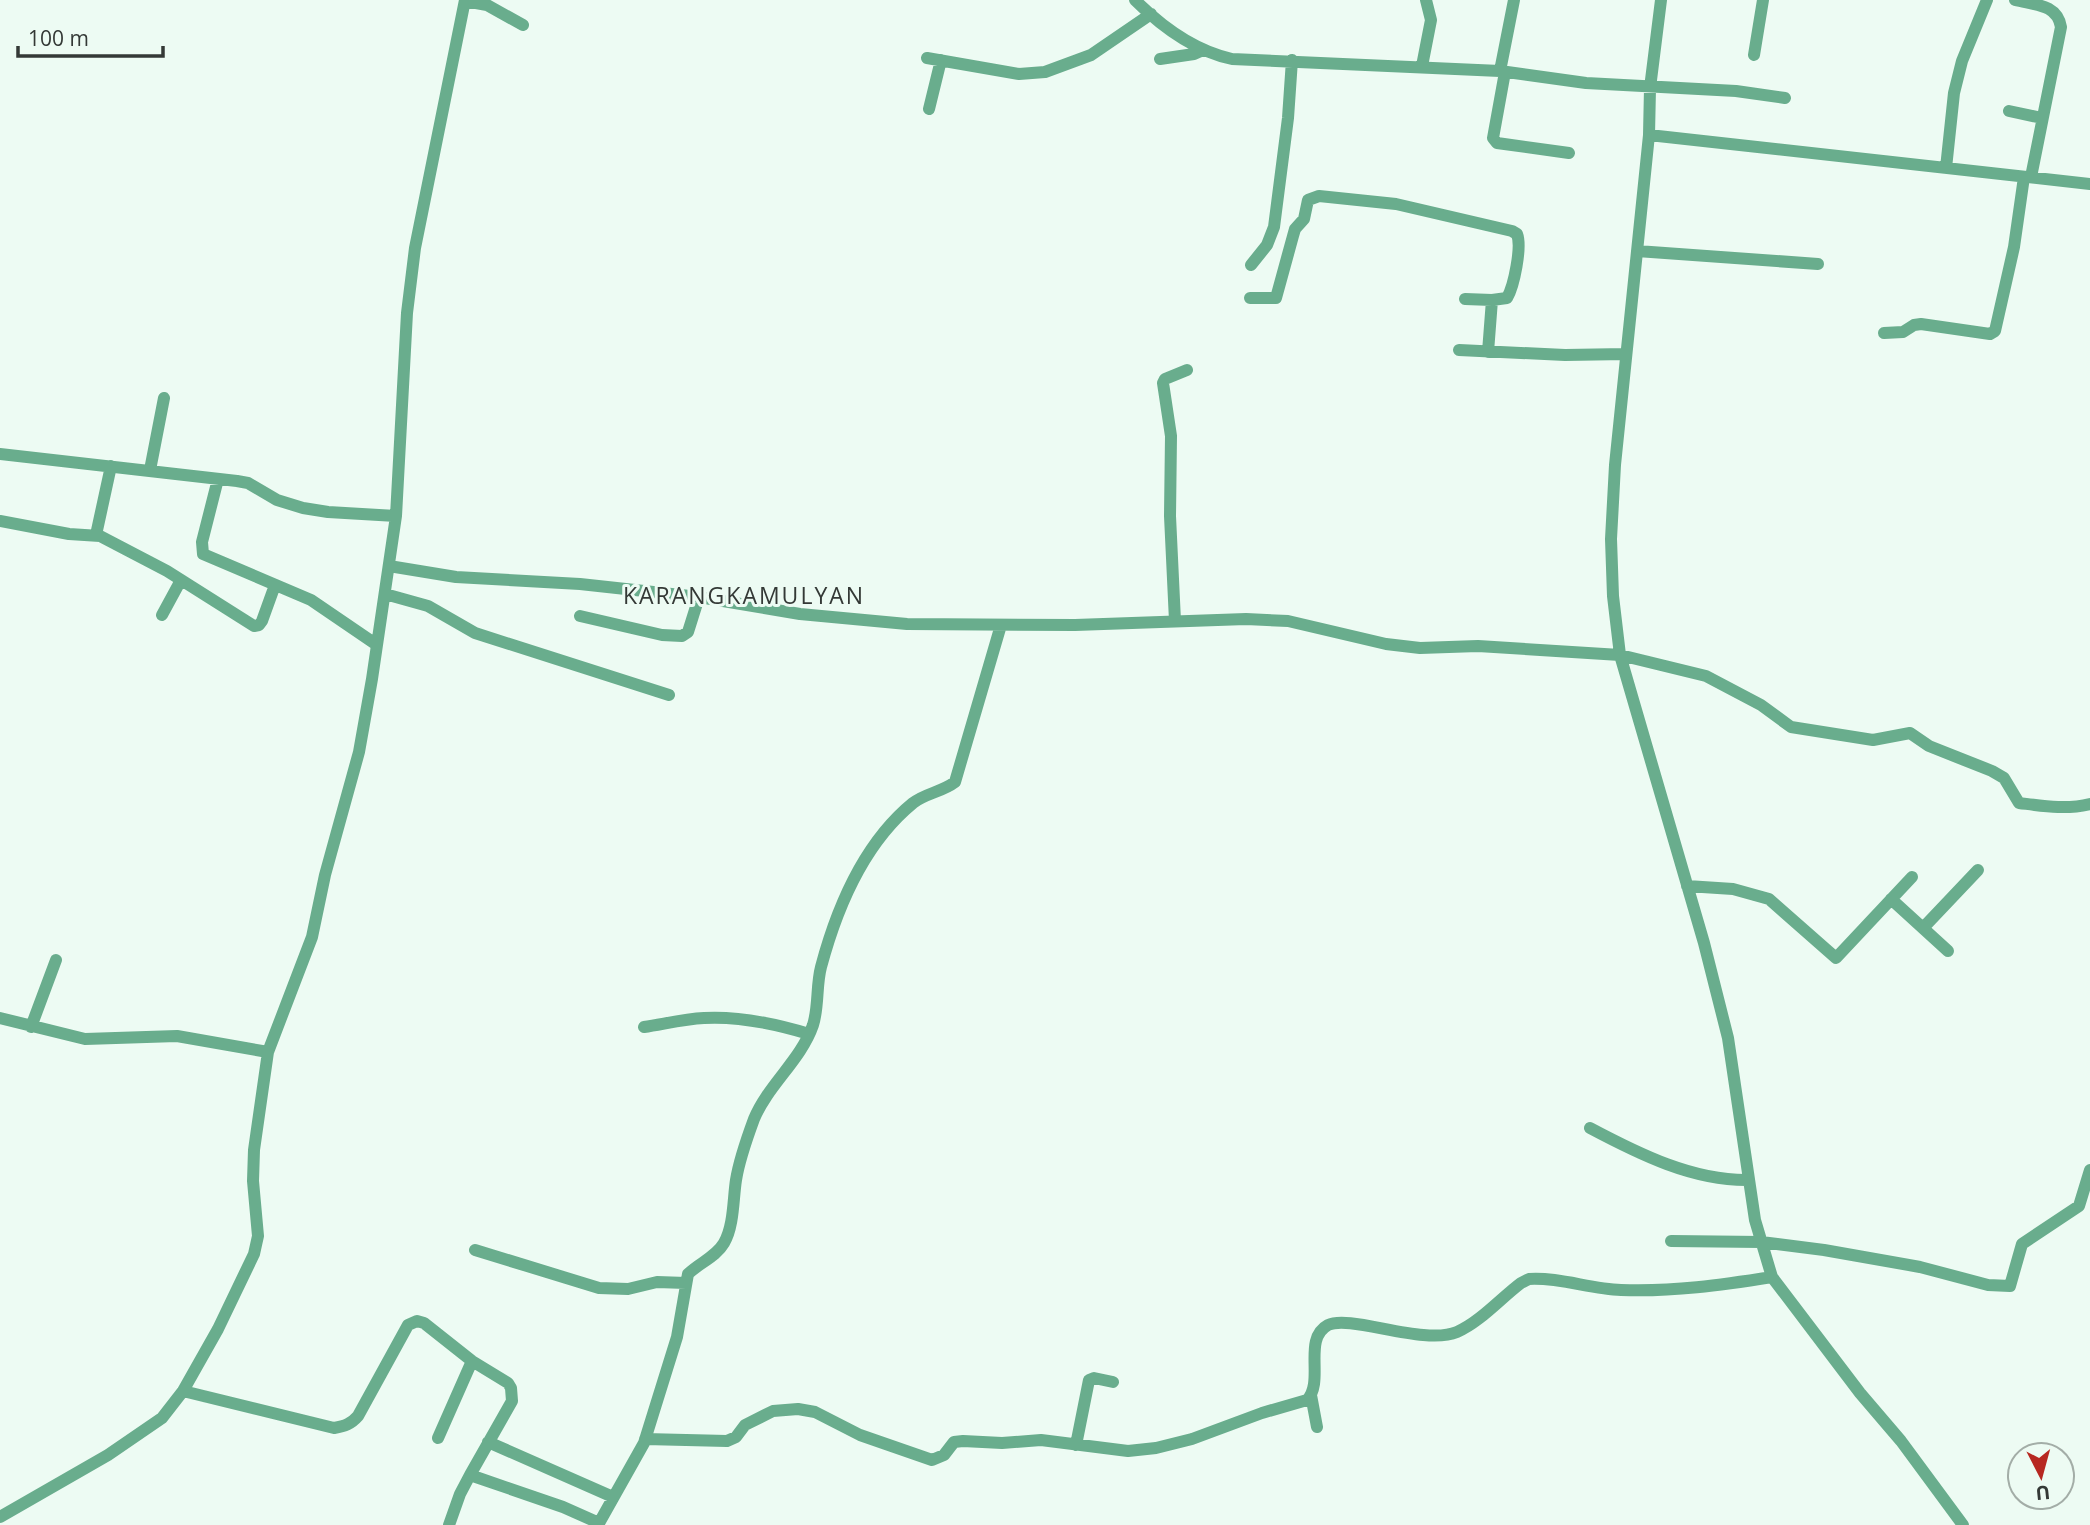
<svg xmlns="http://www.w3.org/2000/svg" width="2090" height="1525" viewBox="0 0 2090 1525" font-family="'Open Sans',sans-serif">
<style>
.lines{fill:none;stroke-linecap:round;stroke-linejoin:round}
.minor{stroke:#69ad8d;stroke-width:12}
.labels{text-anchor:middle;dominant-baseline:central;stroke-width:6;stroke-linejoin:round;paint-order:stroke}
.quarter-label{font-size:23px;letter-spacing:2px;fill:#343936;stroke:#edfbf3}
</style>
<rect width="100%" height="100%" fill="#edfbf3"/>
<g class="lines">
<path class="minor" d="M1135 0C1161 26 1195 51 1232 59L1500 71 1586 83 1736 91 1785 98
M1661 0 1650 88 1649 135 1615 465 1611 539 1613 596 1620 655 1704 943 1728 1038 1755 1220 1772 1277 1860 1393 1901 1441 1963 1525
M2015 0C2035 5 2057 4 2061 27L2031 177
M465 1 487 5 523 25
M1754 55 1763 0
M927 58 1019 74 1045 72 1091 55 1151 14
M1160 59 1194 54 1203 50
M1422 66 1431 20 1426 0
M1500 71 1514 0
M1505 72 1493 138 1497 143 1569 153
M929 109 941 60
M2009 111 2042 118
M1649 135 2090 184
M1946 168 1954 93 1962 61 1987 0
M1637 251 1818 264
M1251 265 1267 245 1274 227 1288 118 1292 60
M1250 298H1276L1293 236 1295 229 1304 219 1308 200 1319 196 1396 204 1512 231 1517 234C1522 247 1514 286 1507 298L1492 300
M1465 299 1492 300 1488 352
M1884 333 1903 332 1914 325 1921 324 1990 334 1995 331 2014 247 2024 177
M1459 350 1565 355 1626 354
M0 454 237 481 248 483 277 500 303 508 328 512 396 516
M150 470 164 398
M218 479 202 542 203 554 311 600 377 645
M0 521 69 534 100 536 167 571 254 626 259 625 262 621 275 585
M96 535 111 466
M389 566 456 577 580 584 699 597 800 614 907 624 1075 625 1246 619 1288 621 1386 644 1420 648 1478 646 1620 655 1706 676 1761 705 1791 727 1873 740 1910 733 1929 746 1992 771 2004 778 2019 803C2043 806 2066 810 2090 804
M385 594 428 606 475 633 669 695
M162 615 181 580
M580 616 662 635 682 636 688 632 699 597
M1175 621 1170 516 1171 436 1163 383 1165 379 1187 370
M1687 886 1733 889 1769 899 1836 958 1912 877
M1891 899 1948 951
M1923 928 1978 870
M0 1018 85 1039 177 1036 268 1052
M31 1027 56 960
M644 1027C664 1024 684 1019 704 1018 739 1016 776 1024 809 1034
M1590 1128C1639 1154 1693 1181 1749 1180
M1671 1241 1761 1242 1824 1250 1920 1267 1988 1285 2010 1286 2022 1244 2079 1206 2090 1170
M475 1250 599 1288 628 1289 657 1282 686 1283
M183 1391 334 1428C345 1426 351 1424 358 1416L408 1325 417 1321 424 1323 472 1361 508 1383 511 1388 512 1401 470 1475
M1311 1395 1317 1427
M438 1438 472 1361
M645 1439 727 1441 736 1437 745 1425 773 1411 798 1409 815 1412 860 1435 932 1460 944 1455 954 1442 963 1441 1002 1443 1041 1440 1128 1451 1156 1448 1192 1439 1262 1413 1307 1400C1325 1381 1302 1339 1328 1325 1350 1314 1424 1346 1457 1332 1480 1322 1501 1298 1521 1283L1529 1279C1559 1277 1590 1289 1621 1290 1672 1292 1722 1285 1772 1277
M488 1442 613 1497
M1076 1445 1089 1380 1094 1378 1113 1382
M0 1517 108 1455 162 1418 183 1391 218 1329 254 1254 258 1236 253 1181 254 1150 268 1052 312 937 325 875 359 752 372 679 396 516 407 313 415 248 465 0
M449 1525 460 1494 470 1475 563 1507 599 1523
M598 1525 644 1443 677 1337 688 1274C699 1263 716 1257 724 1243 734 1226 733 1199 736 1180 739 1161 747 1138 754 1119 768 1085 801 1060 813 1025 819 1006 816 986 821 967 837 907 864 843 913 803 926 793 942 792 955 782L1001 625"/>
</g>
<g class="labels">
<g class="quarter-label">
<text x="744" y="595">KARANGKAMULYAN</text>
</g>
</g>
<g transform="translate(2041 1476) rotate(174)"><circle r="33" fill="#edfbf3" stroke="#a3ada7" stroke-width="2"/>
<path d="M0-5L12 26L0 18L-12 26Z" fill="#b72821"/>
<text y="-10" font-size="19" font-weight="bold" text-anchor="middle" fill="#343936">U</text>
</g>
<path d="M18 46v10h145v-10" fill="none" stroke="#343936" stroke-width="3.5"/>
<text x="28" y="46" font-size="21" fill="#343936" stroke="#edfbf3" stroke-width="5" paint-order="stroke">100 m</text>
</svg>
